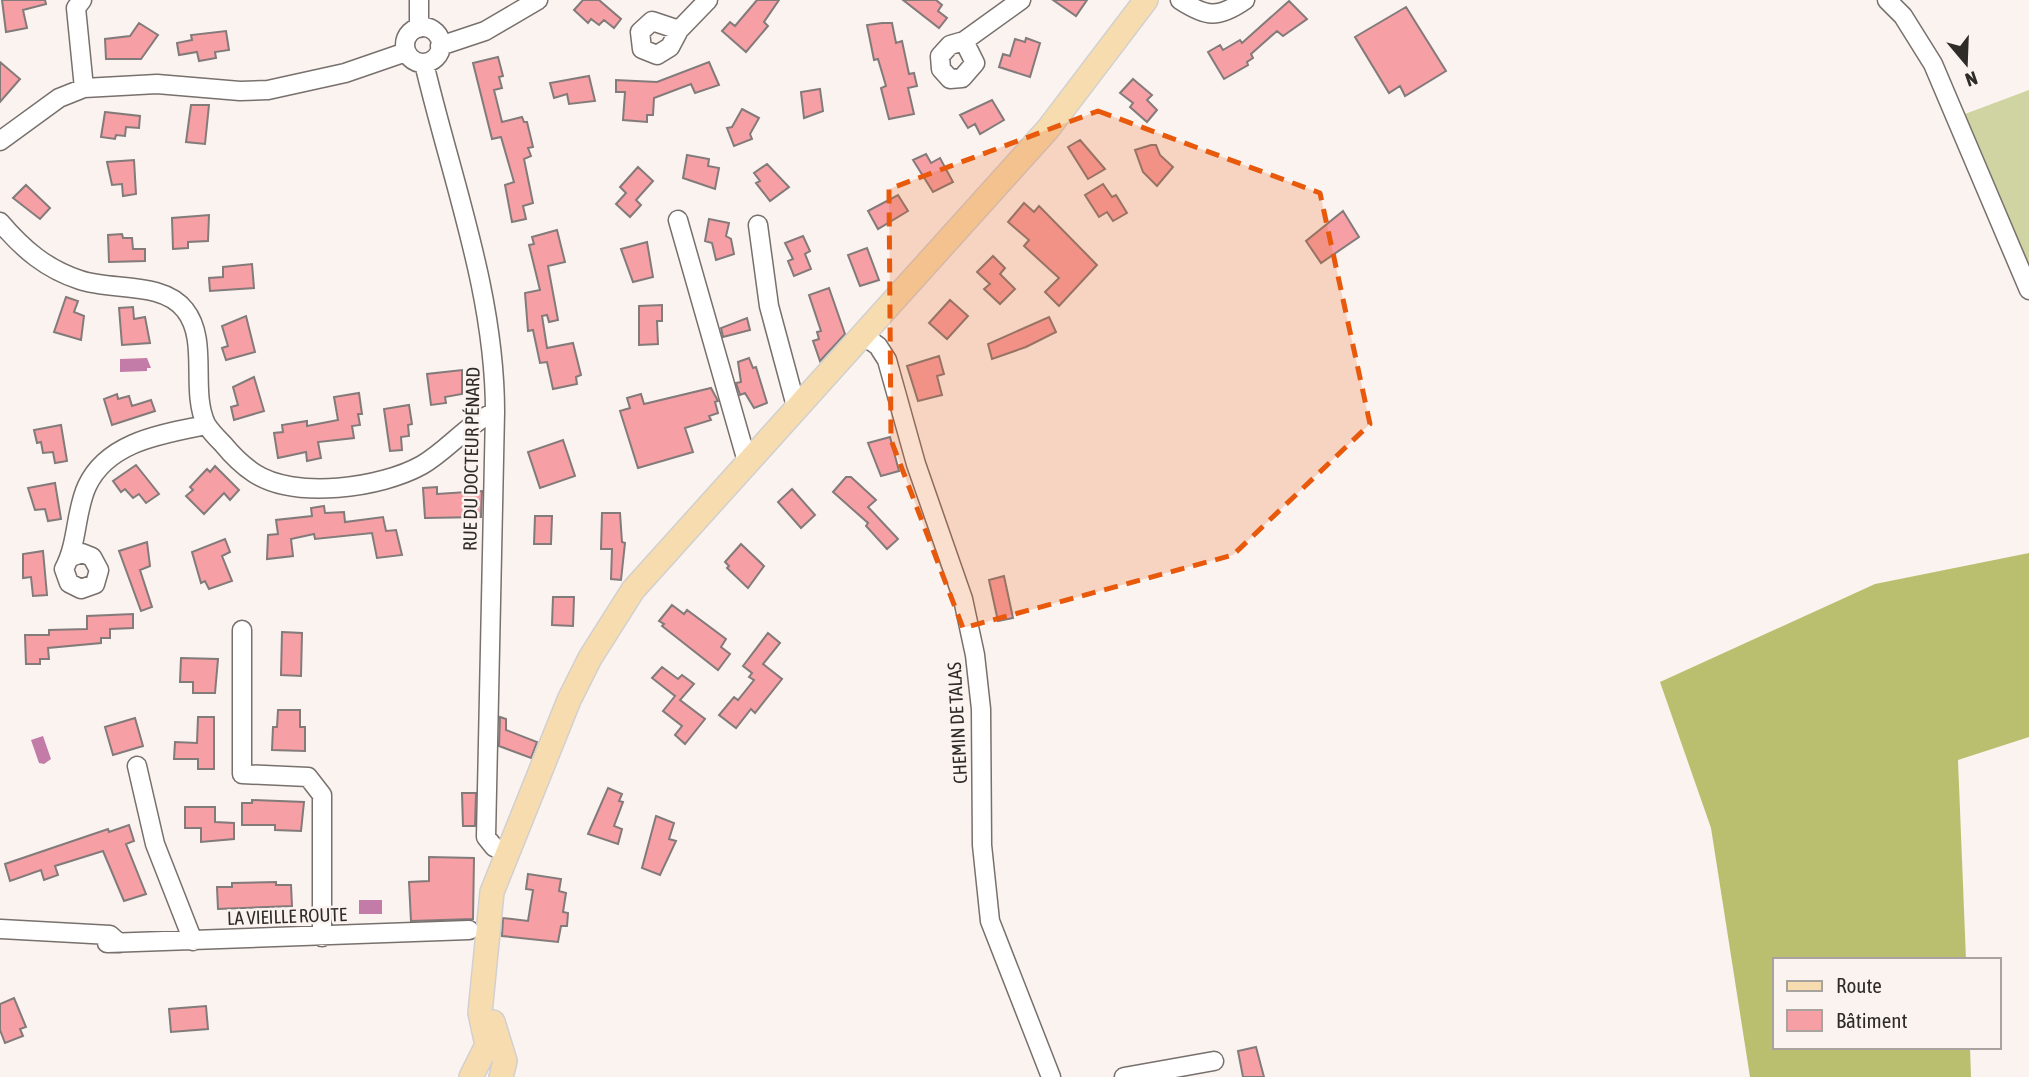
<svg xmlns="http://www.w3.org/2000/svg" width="2029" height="1077" viewBox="0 0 2029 1077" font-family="'Asap Condensed',sans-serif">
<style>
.green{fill:#cfd4a2}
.forest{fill:#babf6f}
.water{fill:#c37ca8}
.building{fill:#f69fa5;stroke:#837a7a;stroke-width:2}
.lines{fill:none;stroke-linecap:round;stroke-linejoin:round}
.minor-casing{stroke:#77706c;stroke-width:21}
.major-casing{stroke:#d1d0d0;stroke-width:26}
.minor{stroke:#fff;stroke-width:18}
.major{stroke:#f7dcaf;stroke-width:23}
.marked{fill:#e8590c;fill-opacity:0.2;stroke:#e8590c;stroke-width:5;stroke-dasharray:14 9;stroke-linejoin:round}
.labels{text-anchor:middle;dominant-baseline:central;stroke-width:5;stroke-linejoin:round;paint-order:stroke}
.street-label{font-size:19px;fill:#2e2b29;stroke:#fbf3ef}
</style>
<rect width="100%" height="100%" fill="#fbf3ef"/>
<path class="green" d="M2029 90V269L2020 259 1965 114Z"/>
<path class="forest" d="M2029 553V737L1958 760 1966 960H1775V1047H1970L1971 1077H1750L1711 828 1660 682 1875 584Z"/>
<path class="water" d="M147 358 151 368H147V371L120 372V359Z
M43 736 51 759 44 764 39 763 31 740Z
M359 900H382V914H359Z"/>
<path class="building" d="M2 0H45L46 4 23 10 27 28 6 32Z
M583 0H599L621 19 614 28 604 20 599 25 591 19 588 23 574 10Z
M757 0H779L764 22 768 26 746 52 722 31 730 22 735 26Z
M903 0H936L942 5 938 11 947 18 939 28Z
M1053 0H1087L1076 16Z
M1289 1 1307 19 1283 36 1277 31 1251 54 1253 58 1247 62 1248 65 1224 79 1208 52 1220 45 1223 50 1240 40 1242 43Z
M1406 7 1446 71 1405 96 1400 86 1389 93 1355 37Z
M139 23 158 35 141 59H106L105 39 130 36Z
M882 23H892L896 43 902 41 909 74 914 73 917 86 908 88 914 114 889 119 881 88 886 86 878 59 874 60 867 25Z
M226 31 229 50 215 52 216 58 199 61 197 52 179 55 177 43 192 40 191 35Z
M1026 38 1040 43 1030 77 999 67 1003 54 1010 56 1015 39 1025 42Z
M498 57 503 76 499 77 502 88 494 90 502 122 522 117 524 122H527L533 147 528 148 531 156 524 159 533 203 523 206 526 219 512 222 505 185 514 182 501 137 492 139 473 63Z
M0 62 20 79 0 102Z
M709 62 719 85 695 93 691 84 654 98 653 115H647V122L623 120 625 92H616V80L657 82Z
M589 76 595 101 569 104 567 94 554 98 550 83Z
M1133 79 1152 95 1147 100 1157 110 1147 122 1130 107 1133 103 1120 93Z
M820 89 823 111 804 118 801 92Z
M992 100 1004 120 980 134 975 124 968 128 960 115Z
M191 105H209L205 144 186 142Z
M742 109 759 118 750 134 752 139 734 146 727 128 732 127Z
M105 112 140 116 139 128 126 127 125 136 116 135 115 139 101 137Z
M1080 140 1105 169 1088 179 1068 147Z
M1151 145H1156L1160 155 1173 167 1157 186 1143 172 1135 150Z
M926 154 931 163 940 158 953 182 933 192 913 160Z
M687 155 709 159 708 166 719 168 715 189 683 178Z
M134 160 136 194 123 196 122 184 112 185 107 162Z
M767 164 789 187 770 201 756 183 760 181 754 173Z
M638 167 653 181 636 200 641 205 630 217 616 204 626 193 620 187Z
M1103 184 1112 197 1116 195 1127 213 1113 221 1107 212 1099 217 1085 195Z
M26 185 50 208 40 219 13 198Z
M898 195 908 211 878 229 868 211Z
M1024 203 1034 212 1039 206 1097 265 1059 306 1045 292 1059 278 1024 246 1029 240 1008 222Z
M1343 211 1359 237 1321 263 1306 241Z
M209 215 208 241 188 242V248L173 249 172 218Z
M709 219 729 223 726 236 731 239 734 254 716 260 712 243 705 241Z
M557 230 565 262 548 266 558 320 549 322 547 315 542 316 547 348 573 343 581 375 576 377 577 384 553 389 547 362 540 363 533 330 528 331 525 293 540 290 529 245 534 244 532 237Z
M122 234 123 238H132L133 249H145V261L109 262 108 235Z
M803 236 810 251 805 254 811 269 794 276 788 261 793 259 785 243Z
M647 242 653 277 633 282 621 249Z
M867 248 879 280 860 286 848 255Z
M993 256 1005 268 1000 274 1015 289 1000 304 984 289 990 284 977 272Z
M252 264 254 288 210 291 209 278 223 277V267Z
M829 288 845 334 820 361 813 341 819 339 817 332 821 331 809 295Z
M66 297 78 301 74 312 84 316 81 340 54 332Z
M950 300 968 316 947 339 929 323Z
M662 305V321H657L658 344 639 345V306Z
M133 307 134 319 145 317 150 343 122 345 119 308Z
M246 316 255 352 226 360 222 348 228 346 222 326Z
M1049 317 1056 332 1026 347 992 359 988 344Z
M747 318 750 330 723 337 721 328Z
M939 356 944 374 937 376 942 395 918 401 907 366Z
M749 358 753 368 756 367 767 403 754 408 745 393 740 395 736 383 741 382 738 362Z
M462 370V394L445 397 446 403 431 405 427 374Z
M254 377 264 411 234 420 231 407 238 405 233 387Z
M711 388 718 401 715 402 718 413 709 416 711 420 685 428 693 452 638 468 620 411 630 408 627 398 641 394 644 404Z
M359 393 362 414H358L360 425 352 426 354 438 318 442 321 458 307 461 306 452 278 458 274 433 283 432 282 425 307 421V426L338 420 334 397Z
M117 394 118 399 129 396 132 406 151 400 155 411 112 425 104 399Z
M409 405 412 424 408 425 409 436 401 437 402 450 390 451 384 409Z
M61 425 67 461 55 463 53 452 43 453 41 442 37 443 34 430Z
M890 437 899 471 881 476 868 443Z
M563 440 575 476 540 488 528 452Z
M136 465 159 494 146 503 139 494 133 498 125 489 121 492 113 481Z
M215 466 239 490 230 500 224 493 204 514 186 496 193 490 190 487 207 469 210 472Z
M846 477H851L876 500 868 507 898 539 887 549 866 526 868 523 833 492Z
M55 483 61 519 48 521 45 509 35 510 28 488Z
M437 487V494L482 491 481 517 425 518 423 488Z
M792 489 815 515 801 528 778 502Z
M324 506 325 513 344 512 345 522 383 517 386 531 396 530 402 555 377 558 372 533 315 539 314 534 291 539 293 556 267 559 268 535 278 534 276 520 312 516 311 508Z
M602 513H620L622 542 625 543 621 580 611 579 612 549H601Z
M535 516H552L551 544H534Z
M225 539 230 552 222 556 232 581 209 589 205 581 201 583 192 552Z
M147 542 150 566 140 570 152 607 141 611 119 551Z
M741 544 764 566 748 588 727 568 729 566 725 562Z
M43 551 47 595 33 596 31 577 23 578V554Z
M1004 576 1013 618 998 621 989 580Z
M553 597H574L573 626 552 625Z
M672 605 684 614 687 610 726 639 721 647 730 654 718 670 662 626 664 624 659 621Z
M133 614V628L110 629V638H101V643L48 648 49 659H40V664H26L25 635H49V630L87 629V616Z
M282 632 302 633 301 676 281 675Z
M768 633 780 643 763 664 782 679 755 713 751 709 736 728 719 715 734 697 738 700 754 680 749 677 752 673 743 666Z
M181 658 218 659 215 693H193V682H180Z
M662 667 678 679 682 675 694 684 680 700 705 719 685 744 675 735 682 726 663 711 675 696 652 678Z
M278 710H300V727H305V751L272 750 273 727H277Z
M198 717H214V769H198V759H174L175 742 197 743Z
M500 717 506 719V730L537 742 531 758 499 746Z
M135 718 143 746 113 755 105 727Z
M608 788 622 794 619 801 623 802 614 826 622 829 618 844 588 834Z
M462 793H476L475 826H463Z
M252 800 304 802 301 831 275 830V825H242V803H252Z
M185 807H215V822L234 823V839L201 842V828H185Z
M656 816 674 823 669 839 676 841 660 875 642 868Z
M129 825 134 841 126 844 146 894 124 901 103 851 55 866 58 875 44 880 41 870 10 881 5 864 108 829 109 832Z
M429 857 474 858 473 919 411 921 409 882 429 881Z
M528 874 561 879 559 891 566 893 563 912 568 913 567 926H561L558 942 502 936 503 918 528 921 533 890 526 889Z
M276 882V885H291L292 906 218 909 217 887H232V883Z
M14 998 26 1027 20 1029 23 1036 5 1043 0 1030V1004Z
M206 1006 208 1029 171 1032 169 1009Z
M1256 1047 1264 1077H1243L1238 1051Z"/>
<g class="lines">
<defs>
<path id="minor" d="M82 0 76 8 84 88
M419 0V28
M1180 0C1206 17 1218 19 1245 0
M1887 0 1903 16 1933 64 2029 290
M405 45a18 18 0 1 1 36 0a18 18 0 1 1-36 0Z
M679 30 652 21 640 32 642 49 657 55 670 47 679 30 708 0
M964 41 975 63 962 78 950 79 941 69 940 56 950 45 964 41 1021 0
M440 46 485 31 538 0
M424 63C451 178 495 292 495 412L486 837 494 847 508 852
M0 141 59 98 84 88 157 84 240 91 268 90 345 73 406 52
M678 220 748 465
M0 222C23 249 46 269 80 280 112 291 163 281 185 310 209 340 190 390 206 424 210 431 217 438 223 444 232 455 242 465 254 473 295 500 381 488 422 465 448 450 468 423 495 412
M758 225 769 306 797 410
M864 336 878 346 887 360 916 464 963 599 975 655 981 709 982 845 990 921 1051 1077
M71 557 82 553 92 557 99 570 95 584 81 589 69 583 64 569C78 543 75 512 87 486 108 441 163 434 206 425
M242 630V774L308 777 322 795V937
M137 766 155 844 193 941
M1 929 110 935 119 943
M107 943 469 930
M1124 1077 1214 1061"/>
<path id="major" d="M493 1022 505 1061 501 1077
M471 1077 487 1045 480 1013 492 892 569 700 590 658 633 590 1048 129 1146 0"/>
</defs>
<use href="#minor" class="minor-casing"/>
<use href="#major" class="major-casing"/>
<use href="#minor" class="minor"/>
<use href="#major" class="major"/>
</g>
<path class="marked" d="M1098 111 1320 193 1370 424 1233 555 963 628 891 440 889 189Z"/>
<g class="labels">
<g class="street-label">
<text transform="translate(471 459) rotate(-89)">RUE DU DOCTEUR PÉNARD</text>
<text transform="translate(957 723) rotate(-93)">CHEMIN DE TALAS</text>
<text transform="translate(287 916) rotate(-2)">LA VIEILLE ROUTE</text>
</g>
</g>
<rect x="1773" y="958" width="228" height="91" fill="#fbf3ef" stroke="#a9a3a0" stroke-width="2"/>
<rect x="1787" y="981" width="35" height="10" fill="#f7dcaf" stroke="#a9a3a0" stroke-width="2"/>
<text x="1836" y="993" font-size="21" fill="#2e2b29">Route</text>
<rect x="1787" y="1010" width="35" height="21" fill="#f69fa5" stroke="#a9a3a0" stroke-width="2"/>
<text x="1836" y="1028" font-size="21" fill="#2e2b29">Bâtiment</text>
<g transform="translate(1966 63) rotate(161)" stroke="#fbf3ef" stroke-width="5" paint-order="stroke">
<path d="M0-5L12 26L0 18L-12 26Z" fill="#2e2b29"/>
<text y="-10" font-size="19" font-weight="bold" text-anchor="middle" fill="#2e2b29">N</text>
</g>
</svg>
